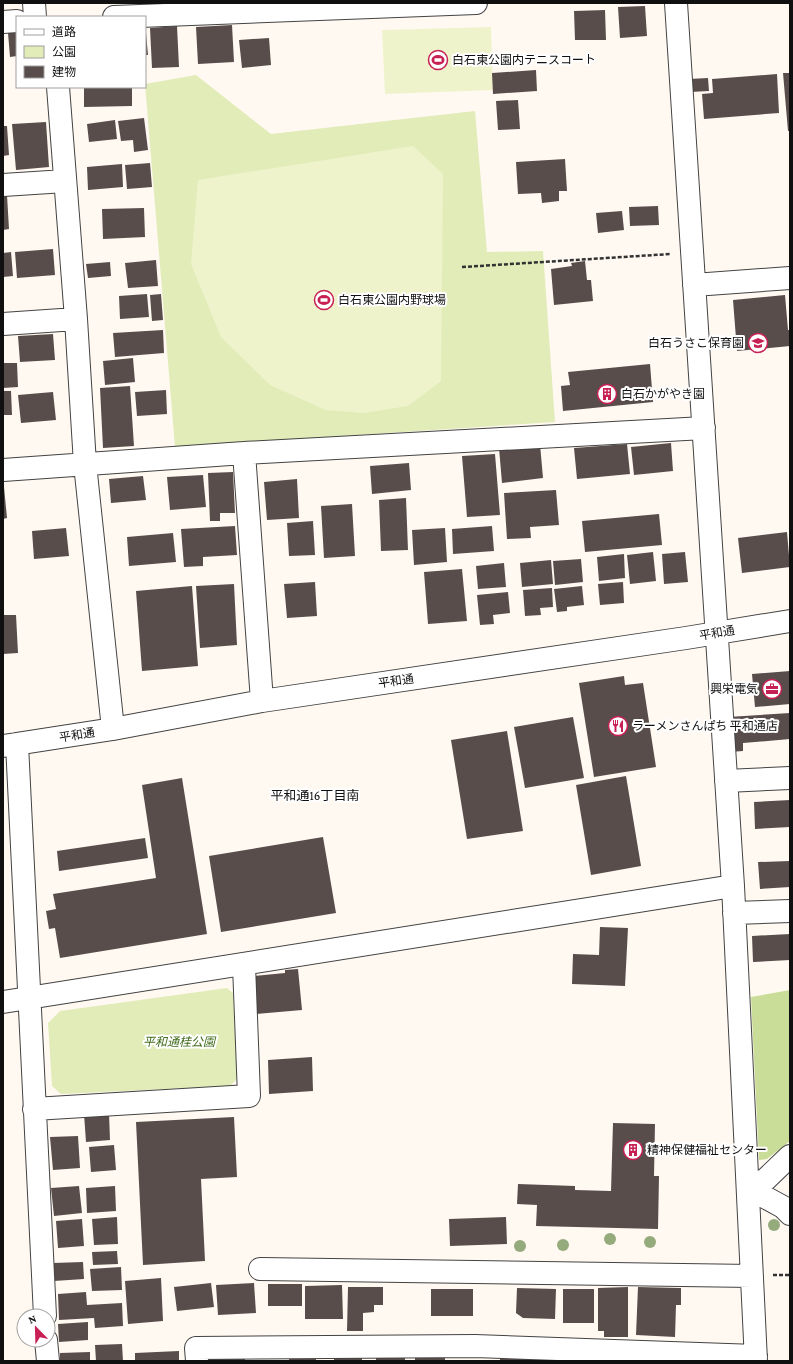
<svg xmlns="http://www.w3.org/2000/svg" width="793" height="1364" viewBox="0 0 793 1364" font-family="'Crimson Pro','Noto Sans JP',serif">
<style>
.green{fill:#e1ecb9}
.forest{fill:#c9dd98}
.pitch{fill:#eff3cc}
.building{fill:#594d4b}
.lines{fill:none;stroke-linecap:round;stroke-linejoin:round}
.minor-casing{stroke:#434343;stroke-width:24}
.path{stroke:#323232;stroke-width:2.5;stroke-dasharray:4 2;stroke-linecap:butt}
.minor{stroke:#fff;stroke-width:22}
.tree{fill:#96ab7c}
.labels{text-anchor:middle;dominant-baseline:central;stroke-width:4;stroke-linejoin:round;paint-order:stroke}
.poi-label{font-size:12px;fill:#101010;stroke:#fff;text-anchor:start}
.street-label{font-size:12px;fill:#101010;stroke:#fff}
.park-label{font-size:12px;font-style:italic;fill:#416b1c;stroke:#fff}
.neighbourhood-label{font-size:13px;fill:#101010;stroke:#fff}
</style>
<rect width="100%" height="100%" fill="#fff9f2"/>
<path class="green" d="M196 75 271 134 475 111 487 252 543 251 555 422 175 447 145 84Z
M227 988 233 993 237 1079 230 1086 61 1094 52 1086 48 1023 60 1011Z"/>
<path class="forest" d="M790 990V1141L767 1159 759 1160 751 997Z"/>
<path class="pitch" d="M491 27 493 90 385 94 382 30Z
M413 146 443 174 441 381 408 406 364 413 326 410 270 385 221 337 191 264 198 180Z"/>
<path class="building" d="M645 6 647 36 620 38 618 7Z
M605 10 606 40H575L574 11Z
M232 25 234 62 198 64 196 27Z
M177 26 179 67 152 68 150 28Z
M8 33H17V56L10 57Z
M145 33H146L148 55H145Z
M269 38 271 65 242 68 239 40Z
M536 70 537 91 493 94 492 73Z
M783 73H790V131H788Z
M777 74 779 113 704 119 702 94 713 93 712 79Z
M708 78 709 91 690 92 689 79Z
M84 87H132V106L84 107Z
M518 100 520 129 498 130 496 101Z
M144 118 148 150 134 152 133 140 121 141 118 121Z
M115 120 117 139 89 142 87 124Z
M46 122 49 167 16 170 12 124Z
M3 126H7L9 155 3 156Z
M565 159 567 191H559V201L542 203 541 193 518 194 516 162Z
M150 163 152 187 127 189 125 165Z
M122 164 123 187 88 190 87 167Z
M7 195 9 229 3 230V196Z
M658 206 659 225 630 226 629 207Z
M144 208 145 237 103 239 102 209Z
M622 211 624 230 598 233 596 213Z
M53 249 55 275 17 278 15 252Z
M11 252 13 276 3 277V253Z
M156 260 158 286 128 288 125 263Z
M585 261 587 280H591L593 301 554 305 551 269 572 266 571 263Z
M110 262 111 276 88 278 86 264Z
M147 294 149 317 120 319 119 296Z
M161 294 163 320 152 321 150 295Z
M785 295 788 330H790V346L737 351 733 300Z
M163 330 164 353 115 357 113 333Z
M53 334 55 360 20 362 18 336Z
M133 358 135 382 105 385 103 361Z
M3 363H17L18 387 3 388Z
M650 364 653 402 563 411 561 386 570 385 568 372Z
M130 386 134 446 103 448 100 388Z
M166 390 167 414 137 416 135 392Z
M3 391H11L12 415H3Z
M53 392 56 420 21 423 18 395Z
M671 443 673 471 634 475 631 447Z
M540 444 543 478 502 483 499 448Z
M627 444 630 474 577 479 574 448Z
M495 454 500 515 467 517 462 456Z
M409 463 411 490 372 494 370 466Z
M233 472 235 513H220V521H210L208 473Z
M203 475 206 507 170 510 167 477Z
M143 476 146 500 111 503 109 479Z
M297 479 299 518 267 520 264 482Z
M3 487H4L7 518 3 519Z
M556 490 559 525 530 527 531 538 507 539 504 493Z
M406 498 408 550 381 551 379 500Z
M352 504 355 556 324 558 321 506Z
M659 514 662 545 585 552 582 521Z
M313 521 315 555 289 556 287 523Z
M235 526 237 555 203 557V566L184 567 181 529Z
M492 526 494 551 453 554 452 529Z
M66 528 69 556 34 559 32 531Z
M445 528 447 562 414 565 412 530Z
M787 532 790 567 742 573 738 538Z
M173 533 176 562 129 566 127 537Z
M653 552 656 581 630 584 627 555Z
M685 552 688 582 664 584 662 554Z
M624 554 625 578 599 581 597 557Z
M581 559 583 582 555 585 553 561Z
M551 560 553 584 522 587 520 563Z
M504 563 506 587 478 589 476 566Z
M462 569 467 621 428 624 424 572Z
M315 582 317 616 287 618 284 584Z
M623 582 624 603 600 605 598 584Z
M234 584 237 645 200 648 196 586Z
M192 586 198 666 142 671 136 591Z
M582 586 584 605 567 607V611L557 612 554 589Z
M552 588 553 607 540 608 541 615 525 616 523 590Z
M508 592 510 613 493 615 494 624 480 625 477 595Z
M3 615H16L18 653 3 654Z
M790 671V704L755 707 752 674Z
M624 676 625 685 643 683 656 767 594 777 579 683Z
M790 713V739L743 743V751L730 752 728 717Z
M573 717 584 778 525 788 514 727Z
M507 731 523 831 467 839 451 740Z
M626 776 641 866 591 875 576 785Z
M182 778 207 934 60 958 55 928 49 929 46 911 56 909 53 894 156 878 142 785Z
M790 800V827L755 829 754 802Z
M323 837 336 913 221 932 209 856Z
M145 838 148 858 59 871 57 851Z
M790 861V887L760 889 758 862Z
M600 927 628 928 625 986 572 984 573 954 599 955Z
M790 934V960L753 962 752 936Z
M298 969 302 1010 256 1014 253 976 285 973V970Z
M312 1057 313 1091 269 1094 268 1060Z
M109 1113 110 1140 86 1142 84 1114Z
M234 1117 237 1177 201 1179 205 1261 143 1265 136 1122Z
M613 1123 655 1124 654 1176H659L658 1229 536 1226 537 1205 517 1204 518 1184 575 1186V1190L611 1191Z
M78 1136 80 1168 53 1170 50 1137Z
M114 1145 116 1170 91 1172 89 1147Z
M79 1186 82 1213 54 1216 51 1188Z
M115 1186 116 1211 87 1213 86 1188Z
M117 1217 118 1244 94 1245 92 1219Z
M506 1217 507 1244 450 1246 449 1219Z
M82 1219 84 1246 58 1248 56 1221Z
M117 1251 118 1264 93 1265 92 1252Z
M83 1262 84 1279 54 1281 53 1263Z
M121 1267 122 1290 92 1291 90 1269Z
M161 1278 163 1321 128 1324 125 1281Z
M211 1283 214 1307 177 1311 174 1287Z
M254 1283 256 1313 218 1315 216 1285Z
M268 1284H302V1306H268Z
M342 1285 343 1319H305V1286Z
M348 1287H383V1305H374V1312L363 1313V1331H347Z
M628 1287V1337H604V1331H598V1288Z
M638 1287 681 1288V1305H676L675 1337 636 1335Z
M517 1288 556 1289 555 1319 523 1318 516 1313Z
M431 1289H473V1316H431Z
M563 1289H594V1323H563Z
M86 1292 87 1305 122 1303 123 1326 95 1328 94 1318 59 1320 58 1294Z
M88 1322V1340L59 1342 58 1324Z
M122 1344 123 1361H96L95 1345Z
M179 1351V1361H135V1353Z
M90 1352V1361H60V1353Z
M245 1354V1361H208V1355Z
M316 1355V1361H289V1357Z
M334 1355H362V1361H334Z
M415 1357H445V1361H415Z
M376 1358H405V1361H376Z
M500 1358 542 1359V1361H500Z"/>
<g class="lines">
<defs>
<path id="minor" d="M34 3 35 17
M676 3 733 886 756 1361
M114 17 476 3
M3 22 17 21
M58 87 76 319 85 464 113 729
M3 185 65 181
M694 285 790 278
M3 324 76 319
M244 453 262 701
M3 470 244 453 704 428
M17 744 45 1316
M3 746 113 729 262 701 686 638 790 621
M726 781 790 778
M734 913 790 911
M3 1002 733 886
M34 1109 249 1096 244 965
M748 1188 766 1179 790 1156
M748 1188 783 1207 790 1214
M260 1269 752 1276
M46 1340 48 1361
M197 1361 196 1348 475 1346 756 1356"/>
</defs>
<use href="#minor" class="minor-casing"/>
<path class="path" d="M462 267 671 254
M773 1275H790"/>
<use href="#minor" class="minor"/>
</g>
<g class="tree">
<circle cx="774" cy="1225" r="6"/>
<circle cx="610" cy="1239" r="6"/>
<circle cx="650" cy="1242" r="6"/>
<circle cx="563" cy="1245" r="6"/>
<circle cx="520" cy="1246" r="6"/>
</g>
<defs>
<symbol id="stadium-ring" viewBox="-11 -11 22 22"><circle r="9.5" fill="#fff" stroke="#c72054" stroke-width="1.5"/><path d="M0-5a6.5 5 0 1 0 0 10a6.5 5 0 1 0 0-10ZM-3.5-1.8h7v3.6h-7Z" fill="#c72054"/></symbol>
<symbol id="school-ring" viewBox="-11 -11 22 22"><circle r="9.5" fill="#fff" stroke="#c72054" stroke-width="1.5"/><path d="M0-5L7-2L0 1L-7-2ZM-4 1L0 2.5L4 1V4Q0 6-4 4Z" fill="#c72054"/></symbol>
<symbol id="building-ring" viewBox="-11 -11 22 22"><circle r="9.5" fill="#fff" stroke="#c72054" stroke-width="1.5"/><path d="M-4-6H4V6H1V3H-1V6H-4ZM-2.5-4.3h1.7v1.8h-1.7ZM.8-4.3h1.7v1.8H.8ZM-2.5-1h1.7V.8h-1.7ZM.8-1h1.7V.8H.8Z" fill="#c72054"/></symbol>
<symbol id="office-ring" viewBox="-11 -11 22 22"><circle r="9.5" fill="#fff" stroke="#c72054" stroke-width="1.5"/><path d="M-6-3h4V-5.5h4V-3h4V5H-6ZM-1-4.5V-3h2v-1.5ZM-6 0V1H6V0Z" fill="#c72054"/></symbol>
<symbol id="restaurant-ring" viewBox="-11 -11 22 22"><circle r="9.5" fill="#fff" stroke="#c72054" stroke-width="1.5"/><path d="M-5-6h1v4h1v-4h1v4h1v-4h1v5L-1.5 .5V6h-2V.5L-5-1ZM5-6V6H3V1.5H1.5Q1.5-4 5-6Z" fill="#c72054"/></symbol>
</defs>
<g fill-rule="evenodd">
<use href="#stadium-ring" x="427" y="49" width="22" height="22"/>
<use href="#stadium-ring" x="313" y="289" width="22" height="22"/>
<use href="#school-ring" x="747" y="332" width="22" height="22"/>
<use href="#building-ring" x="596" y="383" width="22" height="22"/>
<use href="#office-ring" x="761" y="678" width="22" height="22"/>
<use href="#restaurant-ring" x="607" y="715" width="22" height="22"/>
<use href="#building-ring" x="622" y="1139" width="22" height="22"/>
</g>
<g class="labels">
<g class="poi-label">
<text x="452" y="60">白石東公園内テニスコート</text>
<text x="338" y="300">白石東公園内野球場</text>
<text x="744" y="343" text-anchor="end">白石うさこ保育園</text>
<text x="621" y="394">白石かがやき園</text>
<text x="758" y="689" text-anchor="end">興栄電気</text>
<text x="632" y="726">ラーメンさんぱち 平和通店</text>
<text x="647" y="1150">精神保健福祉センター</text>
</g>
<g class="street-label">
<text transform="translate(717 633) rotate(-10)">平和通</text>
<text transform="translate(396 681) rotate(-8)">平和通</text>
<text transform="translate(77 735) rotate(-9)">平和通</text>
</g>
<g class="park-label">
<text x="179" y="1042">平和通桂公園</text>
</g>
<g class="neighbourhood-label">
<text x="315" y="795">平和通16丁目南</text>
</g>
</g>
<rect width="793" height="1364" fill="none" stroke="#101010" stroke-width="8"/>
<rect x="16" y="16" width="130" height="72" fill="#ffffff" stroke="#9f9f9f"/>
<rect x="24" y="29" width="20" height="6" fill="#ffffff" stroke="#9f9f9f"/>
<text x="52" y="36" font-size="12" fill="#101010">道路</text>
<rect x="24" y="46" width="20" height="12" fill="#e1ecb9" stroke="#9f9f9f"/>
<text x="52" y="56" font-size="12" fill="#101010">公園</text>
<rect x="24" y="66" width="20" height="12" fill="#594d4b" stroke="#9f9f9f"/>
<text x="52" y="76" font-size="12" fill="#101010">建物</text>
<g transform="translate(36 1328) rotate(337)"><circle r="19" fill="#ffffff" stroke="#9f9f9f"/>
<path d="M0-3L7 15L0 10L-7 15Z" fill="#c72054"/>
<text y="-6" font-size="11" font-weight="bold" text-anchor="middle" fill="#101010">N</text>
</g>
</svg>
